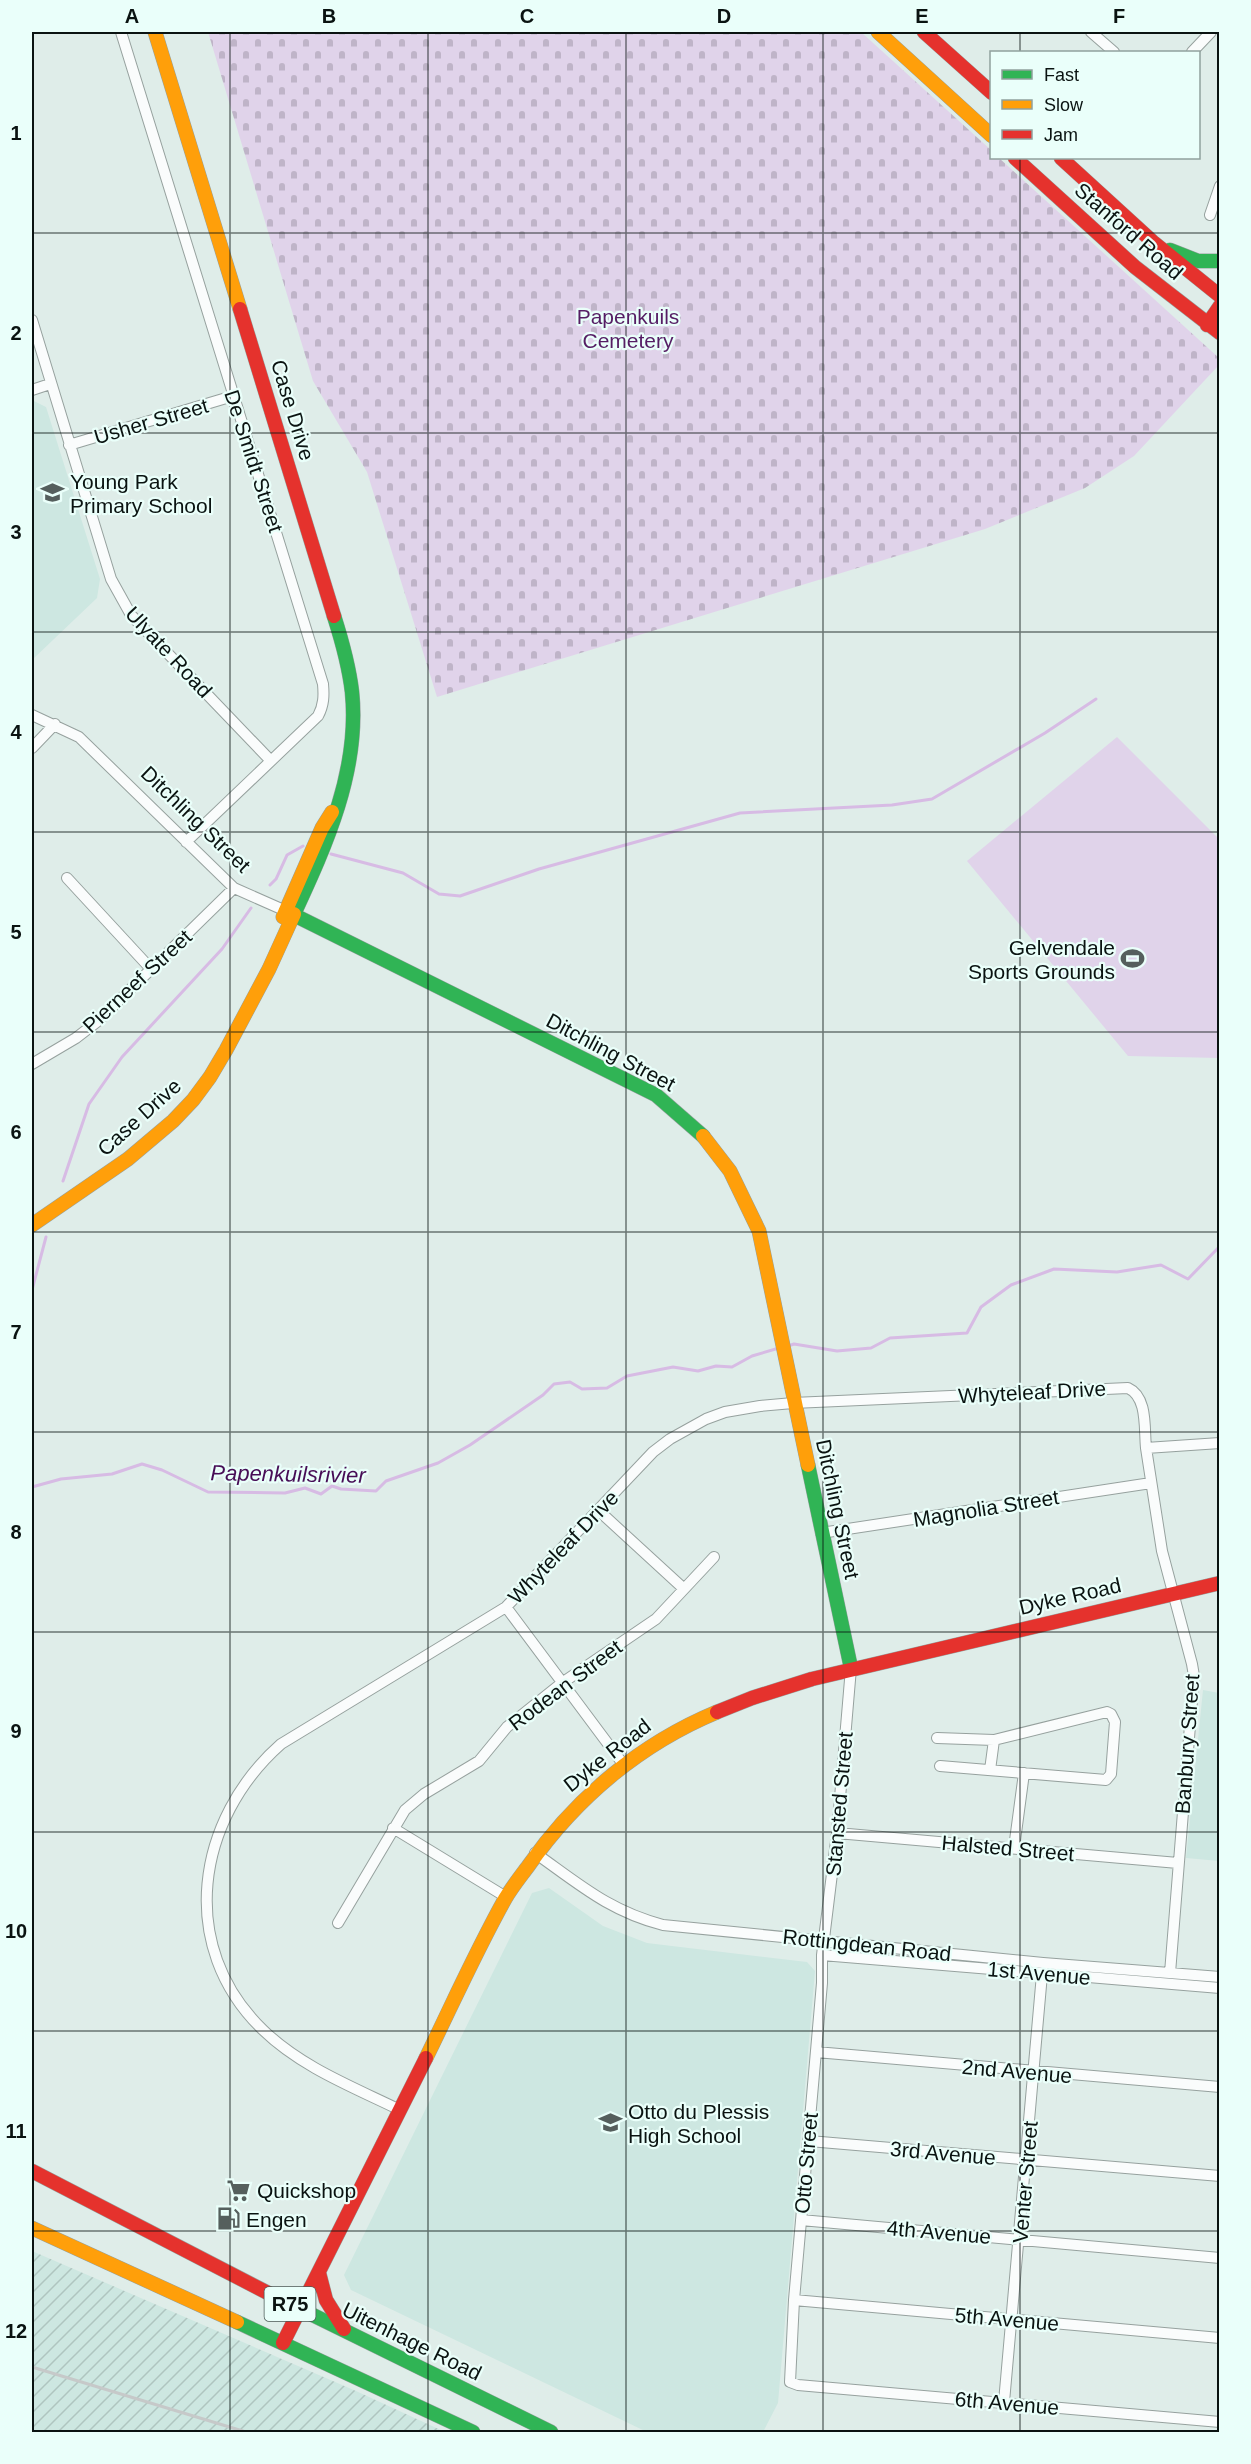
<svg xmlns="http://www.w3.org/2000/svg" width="1251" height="2464" viewBox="0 0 1251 2464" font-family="Helvetica,sans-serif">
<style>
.built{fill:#cde7e1}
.industrial{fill:url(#industrial-furrows)}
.cemetery{fill:url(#cemetery-stones)}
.park{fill:#e0d3ea}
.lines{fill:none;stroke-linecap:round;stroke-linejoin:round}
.stream{stroke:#d7bbe4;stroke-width:3}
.street-casing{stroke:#96a19e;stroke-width:12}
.fast-casing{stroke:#96a19e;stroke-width:15}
.slow-casing{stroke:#96a19e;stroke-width:15}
.jam-casing{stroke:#96a19e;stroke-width:15}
.street{stroke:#fafcfc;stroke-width:10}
.fast{stroke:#30b455;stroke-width:14}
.slow{stroke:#ff9f0a;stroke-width:14}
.jam{stroke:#e5322d;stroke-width:14}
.rail{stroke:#c6c9c9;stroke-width:3}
.grid{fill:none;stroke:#0a1311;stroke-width:1.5;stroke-opacity:0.55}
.labels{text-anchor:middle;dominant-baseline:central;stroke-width:4.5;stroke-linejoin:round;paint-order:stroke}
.shield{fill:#eafffa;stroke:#4d5a57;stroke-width:1.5}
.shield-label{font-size:20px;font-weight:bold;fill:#0a1311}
.street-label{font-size:21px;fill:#0a1311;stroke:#eafffa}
.park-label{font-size:21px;fill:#551d64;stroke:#eafffa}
.poi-label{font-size:21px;fill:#0a1311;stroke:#eafffa;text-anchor:start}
.water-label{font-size:22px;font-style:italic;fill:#470d56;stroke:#eafffa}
.neatline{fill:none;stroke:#0a1311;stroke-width:2}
.grid-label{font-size:20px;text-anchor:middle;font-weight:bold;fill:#0a1311}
</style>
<defs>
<pattern id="industrial-furrows" width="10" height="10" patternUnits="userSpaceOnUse" patternTransform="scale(1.5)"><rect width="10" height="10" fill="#cde7e1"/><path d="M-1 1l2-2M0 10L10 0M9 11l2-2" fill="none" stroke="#afc5c0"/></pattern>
<pattern id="cemetery-stones" width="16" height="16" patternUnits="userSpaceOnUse" patternTransform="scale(1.5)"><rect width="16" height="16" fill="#e0d3ea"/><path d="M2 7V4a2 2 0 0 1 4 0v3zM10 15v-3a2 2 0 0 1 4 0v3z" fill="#bfb4c8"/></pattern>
</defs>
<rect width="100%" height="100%" fill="#dfede9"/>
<path class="built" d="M32 400 46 407 100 579 97 598 32 660Z
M1203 1690 1219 1693V1861L1186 1858Z
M549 1888 603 1926 647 1943 807 1962 815 1971 778 2403 763 2432H647L351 2290 344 2275 532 1893Z"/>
<path class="industrial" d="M32 2251 356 2391 445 2432H32Z"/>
<path class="cemetery" d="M208 32H861L991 150 992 158H999L1219 358V365L1134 456 1085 488 985 529 437 697 367 472 313 381Z"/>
<path class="park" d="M1117 737 1219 839V1058L1128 1056 967 861Z"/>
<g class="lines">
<path class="stream" d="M331 854 403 873 439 894 460 896 539 869 740 813 892 805 932 799 1045 733 1096 699
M270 885 276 879 287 855 303 846
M63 1181 89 1104 122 1057 222 949 251 908
M32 1290 46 1237
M788 1346 794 1344 837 1351 871 1348 890 1338 967 1333 981 1307 1011 1285 1054 1269 1117 1272 1161 1265 1188 1279 1220 1246
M32 1487 61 1479 112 1474 142 1464 162 1470 208 1492 285 1493 305 1488 321 1494 332 1486 341 1489 376 1491 386 1481 438 1463 470 1445 543 1395 554 1384 570 1382 582 1389 607 1388 627 1376 673 1367 698 1371 716 1366 732 1367 752 1356 779 1348"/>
<defs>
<path id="street" d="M121 32 323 684C324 695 324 705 318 716L186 842
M1091 32 1114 52
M1192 52 1211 32
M1210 215 1220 186
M32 320 111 579 131 615 271 761
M32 390 50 384
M69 445 233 396
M32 715 79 737 234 888 286 911
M32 748 55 724
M67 878 151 969
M32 1064 76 1038 98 1021 234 888
M1146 1448 1162 1551 1192 1664 1194 1676 1170 1973
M598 1510 683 1588
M821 1533 1151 1483
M506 1607 623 1764
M851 1668 837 1833 822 1955V1983L794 2300 790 2382 798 2385 1220 2422
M937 1738 994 1740 1107 1712 1111 1714 1115 1722 1111 1774 1106 1780 940 1766
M990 1770 994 1740
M393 1828 506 1897
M837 1833 1178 1863
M1014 1848 1024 1773
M535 1853C579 1884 609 1911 663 1925L1043 1963 1220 1977
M338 1923 405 1810 424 1794 479 1761 507 1727 562 1683 656 1619 714 1557
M822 1955 1220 1988
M816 2052 1220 2087
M400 2110C353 2087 301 2067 263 2030 176 1946 196 1819 281 1744L506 1607 653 1452 670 1439 706 1419 725 1412 760 1406 793 1403 1128 1388C1148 1397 1144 1429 1146 1448L1220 1443
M809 2141 1220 2176
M801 2220 1220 2258
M794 2300 1220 2338
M1004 2402 1043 1963"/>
<path id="fast" d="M1170 250 1198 261H1220
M286 911 656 1095 703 1136
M294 914C326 845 360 770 352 692 349 666 342 641 334 616
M808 1465 851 1668
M268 2293 551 2432
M237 2322 473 2432"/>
<path id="slow" d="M155 32 240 309
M878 32 992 136
M283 917 322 828 332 812
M703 1136 730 1171 759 1231 808 1465
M32 1225 128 1159 173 1121 193 1100 210 1077 226 1050 269 969 294 914
M426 2058C452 2005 476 1951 505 1899 512 1887 521 1876 529 1865 576 1798 640 1744 717 1712
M32 2228 237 2322"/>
<path id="jam" d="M924 32 992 93
M1015 158 1135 267 1220 333
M1061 158 1153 242 1220 296
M240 309 334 616
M1207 325 1220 306
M717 1712 752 1698 812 1679 1220 1583
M32 2171 268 2293
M319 2273 326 2300 344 2329
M283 2343 426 2058"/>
</defs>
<use href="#street" class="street-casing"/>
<use href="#fast" class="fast-casing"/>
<use href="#slow" class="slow-casing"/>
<use href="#jam" class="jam-casing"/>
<use href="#street" class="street"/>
<use href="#fast" class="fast"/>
<use href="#slow" class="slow"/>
<use href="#jam" class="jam"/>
<path class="rail" d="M32 2367 246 2432"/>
</g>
<path class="grid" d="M230 32V2432M428 32V2432M626 32V2432M823 32V2432M1020 32V52M1020 158V2432M32 233H1220M32 433H1220M32 632H1220M32 832H1220M32 1032H1220M32 1232H1220M32 1432H1220M32 1632H1220M32 1832H1220M32 2031H1220M32 2231H1220"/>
<defs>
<symbol id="school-bare" viewBox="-9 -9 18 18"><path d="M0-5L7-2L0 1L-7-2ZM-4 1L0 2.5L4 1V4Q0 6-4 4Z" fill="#555f5d" stroke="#eafffa" stroke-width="2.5" paint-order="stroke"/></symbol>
<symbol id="stadium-bare" viewBox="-9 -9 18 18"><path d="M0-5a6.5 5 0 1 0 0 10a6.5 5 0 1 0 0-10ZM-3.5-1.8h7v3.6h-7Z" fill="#555f5d" stroke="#eafffa" stroke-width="2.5" paint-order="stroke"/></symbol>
<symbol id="supermarket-bare" viewBox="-9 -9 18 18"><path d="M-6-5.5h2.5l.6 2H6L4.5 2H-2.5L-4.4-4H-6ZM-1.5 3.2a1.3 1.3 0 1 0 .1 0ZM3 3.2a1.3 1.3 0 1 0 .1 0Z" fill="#555f5d" stroke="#eafffa" stroke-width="2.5" paint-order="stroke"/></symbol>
<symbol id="fuel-bare" viewBox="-9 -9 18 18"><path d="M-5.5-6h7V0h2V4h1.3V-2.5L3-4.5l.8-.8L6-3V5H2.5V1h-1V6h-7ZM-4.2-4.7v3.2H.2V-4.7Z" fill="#555f5d" stroke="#eafffa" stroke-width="2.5" paint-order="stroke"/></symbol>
</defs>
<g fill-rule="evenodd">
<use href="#school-bare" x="36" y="476" width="33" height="33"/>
<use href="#stadium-bare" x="1116" y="942" width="33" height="33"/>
<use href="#school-bare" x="594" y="2106" width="33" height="33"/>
<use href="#supermarket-bare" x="222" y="2174" width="33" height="33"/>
<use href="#fuel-bare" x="212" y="2202" width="33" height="33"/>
</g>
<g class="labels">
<rect class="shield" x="264.5" y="2287" width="51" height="34" rx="4.5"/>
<g class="shield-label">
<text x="290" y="2304">R75</text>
</g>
<g class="street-label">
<text transform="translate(1129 231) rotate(41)">Stanford Road</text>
<text transform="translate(293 410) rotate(73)">Case Drive</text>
<text transform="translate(151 421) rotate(-16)">Usher Street</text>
<text transform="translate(254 461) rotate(72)">De Smidt Street</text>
<text transform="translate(169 652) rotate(47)">Ulyate Road</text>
<text transform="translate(196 819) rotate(44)">Ditchling Street</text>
<text transform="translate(137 981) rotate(-43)">Pierneef Street</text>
<text transform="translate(611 1052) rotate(28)">Ditchling Street</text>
<text transform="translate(139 1117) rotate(-42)">Case Drive</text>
<text transform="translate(1032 1392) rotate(-3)">Whyteleaf Drive</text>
<text transform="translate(986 1508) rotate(-9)">Magnolia Street</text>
<text transform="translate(838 1509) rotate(78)">Ditchling Street</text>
<text transform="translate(563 1547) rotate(-46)">Whyteleaf Drive</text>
<text transform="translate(1070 1596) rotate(-13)">Dyke Road</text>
<text transform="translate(565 1685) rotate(-37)">Rodean Street</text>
<text transform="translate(1187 1744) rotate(-86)">Banbury Street</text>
<text transform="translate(607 1755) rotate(-38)">Dyke Road</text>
<text transform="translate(839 1804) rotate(-85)">Stansted Street</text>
<text transform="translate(1008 1848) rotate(5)">Halsted Street</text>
<text transform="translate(867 1945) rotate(6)">Rottingdean Road</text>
<text transform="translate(1039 1973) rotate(5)">1st Avenue</text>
<text transform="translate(1017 2071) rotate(5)">2nd Avenue</text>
<text transform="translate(943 2153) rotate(5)">3rd Avenue</text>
<text transform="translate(806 2163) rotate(-85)">Otto Street</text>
<text transform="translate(1025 2182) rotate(-85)">Venter Street</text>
<text transform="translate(939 2232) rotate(5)">4th Avenue</text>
<text transform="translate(1007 2319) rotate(5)">5th Avenue</text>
<text transform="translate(412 2341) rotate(26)">Uitenhage Road</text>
<text transform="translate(1007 2403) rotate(5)">6th Avenue</text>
</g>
<g class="park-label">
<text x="628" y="316">Papenkuils<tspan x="628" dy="24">Cemetery</tspan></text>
</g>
<g class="poi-label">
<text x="70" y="481">Young Park<tspan x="70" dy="24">Primary School</tspan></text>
<text x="1115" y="947" text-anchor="end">Gelvendale<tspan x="1115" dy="24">Sports Grounds</tspan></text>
<text x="628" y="2111">Otto du Plessis<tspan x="628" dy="24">High School</tspan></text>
<text x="257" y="2190">Quickshop</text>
<text x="246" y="2219">Engen</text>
</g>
<g class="water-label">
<text transform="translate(288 1474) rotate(1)">Papenkuilsrivier</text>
</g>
</g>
<rect width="1251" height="2464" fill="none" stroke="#eafffa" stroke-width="66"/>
<rect x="990" y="51" width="210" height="108" fill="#eafffa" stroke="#90a19d" stroke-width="1.5"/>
<rect x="1002" y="70" width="30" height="9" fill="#30b455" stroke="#90a19d" stroke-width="1.5"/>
<text x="1044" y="81" font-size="18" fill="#0a1311">Fast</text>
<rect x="1002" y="100" width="30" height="9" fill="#ff9f0a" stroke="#90a19d" stroke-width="1.5"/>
<text x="1044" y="111" font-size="18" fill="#0a1311">Slow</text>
<rect x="1002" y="130" width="30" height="9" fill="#e5322d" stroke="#90a19d" stroke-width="1.5"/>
<text x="1044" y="141" font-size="18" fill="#0a1311">Jam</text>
<rect x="33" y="33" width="1185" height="2398" class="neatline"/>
<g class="grid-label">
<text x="132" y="23">A</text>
<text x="329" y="23">B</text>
<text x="527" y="23">C</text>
<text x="724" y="23">D</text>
<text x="922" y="23">E</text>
<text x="1119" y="23">F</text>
<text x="16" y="140">1</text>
<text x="16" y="340">2</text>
<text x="16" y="539">3</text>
<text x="16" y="739">4</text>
<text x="16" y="939">5</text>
<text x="16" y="1139">6</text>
<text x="16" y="1339">7</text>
<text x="16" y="1539">8</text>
<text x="16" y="1738">9</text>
<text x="16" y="1938">10</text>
<text x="16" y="2138">11</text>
<text x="16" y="2338">12</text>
</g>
</svg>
